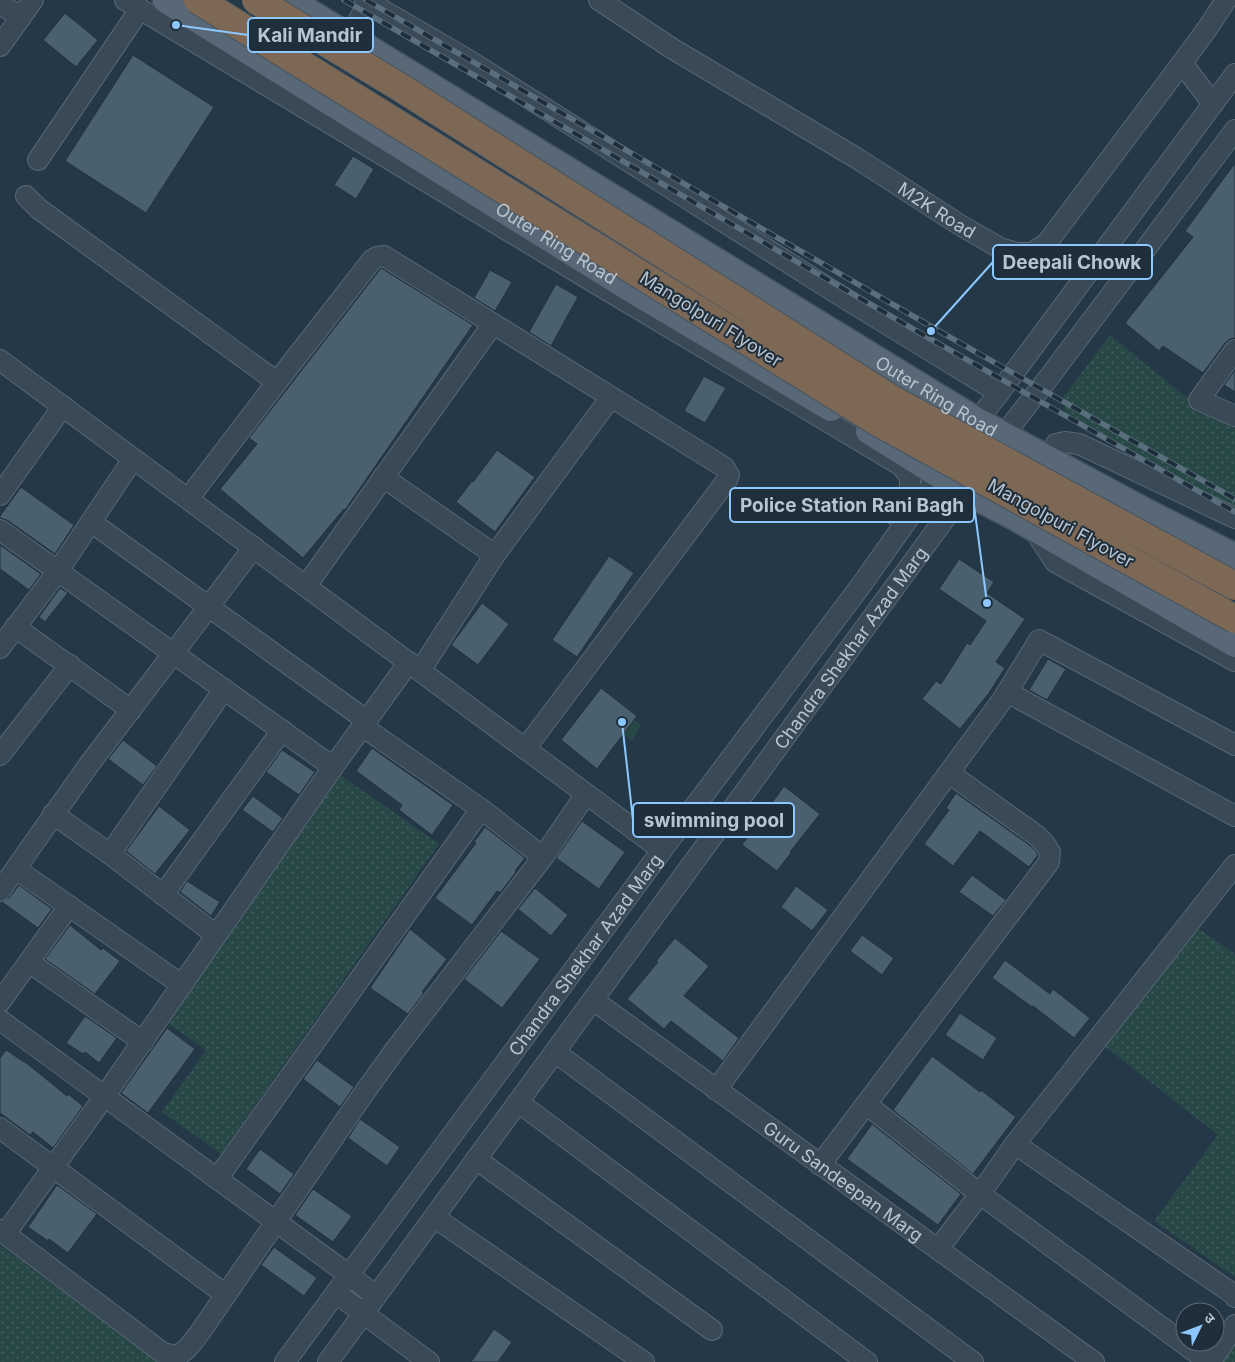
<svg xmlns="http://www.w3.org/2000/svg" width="1235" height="1362" viewBox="0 0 1235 1362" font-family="Inter,'Noto Sans Devanagari',sans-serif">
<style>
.grass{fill:#274847}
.park{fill:url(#park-dots)}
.building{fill:#4b606f;stroke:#20303d}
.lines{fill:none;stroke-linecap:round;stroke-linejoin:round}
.minor-casing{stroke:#586773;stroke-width:22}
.major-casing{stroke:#465562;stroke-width:29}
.minor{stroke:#3a4956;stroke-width:20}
.major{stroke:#586876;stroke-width:26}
.rail-casing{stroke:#5b6e7d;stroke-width:5.5}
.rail{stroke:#1e2e3b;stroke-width:4;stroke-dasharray:11;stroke-linecap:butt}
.highway-bridge-casing{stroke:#445460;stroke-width:30;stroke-linecap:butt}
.highway-bridge{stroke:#7d6856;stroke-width:28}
.labels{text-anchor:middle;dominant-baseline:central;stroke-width:4;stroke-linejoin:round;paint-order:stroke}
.street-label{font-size:18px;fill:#b8c4cf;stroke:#1e2e3b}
.leader{fill:none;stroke:#8cc8ff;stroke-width:2}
.callout-dot{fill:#8cc8ff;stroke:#1e2e3b;stroke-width:2}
.callout{fill:#1e2e3b;stroke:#8cc8ff;stroke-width:2}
.callout-label{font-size:19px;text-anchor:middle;font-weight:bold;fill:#b8c4cf}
</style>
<defs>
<pattern id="park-dots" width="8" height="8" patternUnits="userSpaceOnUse" patternTransform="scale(1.25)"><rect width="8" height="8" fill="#274847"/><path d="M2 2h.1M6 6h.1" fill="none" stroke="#446160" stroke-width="1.8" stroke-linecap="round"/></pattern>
</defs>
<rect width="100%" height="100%" fill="#253847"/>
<path class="grass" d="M615 706 641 725 632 741 603 720Z"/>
<path class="park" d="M1110 335 1197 406 1235 421V510L1065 418 1064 396Z
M339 774 439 844 221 1154 162 1112 206 1050 165 1021Z
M1189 922 1235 954V1277L1154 1221 1218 1135 1102 1044Z
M0 1245 158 1362H0Z
M1235 1320V1362H1204Z"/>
<path class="building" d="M65 13 98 40 76 67 43 40Z
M133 55 214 107 146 213 65 161Z
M353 156 374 169 356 199 334 185Z
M1235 163V338L1230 339 1225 343 1203 373 1163 346 1159 351 1125 323 1193 237 1185 231Z
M381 268 473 325 345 510 344 509 303 558 220 489 257 444 249 438Z
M490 270 512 282 495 311 474 298Z
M556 284 578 297 551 346 529 332Z
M1235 370V392L1224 385Z
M704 376 726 388 705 423 684 411Z
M497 450 535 477 495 532 456 502 472 481 473 482Z
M21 487 74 525 55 554 7 520 0 518V516Z
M0 545 41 574 29 590 0 569Z
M609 556 634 573 577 657 552 640Z
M959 559 994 582 987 593 1025 619 996 662 1005 668 989 693 960 729 922 699 936 681 941 684 967 643 970 645 986 621 939 589Z
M60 588 68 593 45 622 39 617Z
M482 603 509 624 478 665 451 645Z
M1048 659 1066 669 1047 700 1029 690Z
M601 688 637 716 597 769 561 740Z
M123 740 157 766 143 785 108 759Z
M372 748 453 805 432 835 399 810 402 805 356 771Z
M282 750 315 772 299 795 266 772Z
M784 786 820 814 790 852 791 853 777 871 742 845Z
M956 793 1028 844 1036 851 1038 855 1029 867 980 831 953 866 924 844 949 810 946 808Z
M253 796 283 818 273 832 242 810Z
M159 806 190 830 155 874 126 851Z
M582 821 625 852 599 889 556 858Z
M485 827 525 858 515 871 516 872 500 893 497 891 472 925 435 898 476 843 474 842Z
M972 875 1006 900 993 916 959 892Z
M187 881 220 902 211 916 180 892Z
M19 885 52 909 38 928 2 902 9 898Z
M796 886 828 910 812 931 781 907Z
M535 888 568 915 551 936 518 909Z
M70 925 101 950 103 948 120 961 95 994 45 959Z
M410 929 447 959 422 992 424 993 408 1014 370 988Z
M501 931 540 959 502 1008 464 979Z
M862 935 894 958 882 975 850 951Z
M675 938 709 966 684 996 739 1038 723 1061 671 1021 664 1029 627 999 658 962 656 961Z
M1005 960 1050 994 1053 989 1090 1018 1074 1038 1033 1006 1032 1007 992 978Z
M960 1013 997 1038 983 1060 945 1035Z
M85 1016 117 1038 99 1063 85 1052 83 1054 66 1043Z
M167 1028 195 1049 148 1113 121 1093Z
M6 1050 29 1065 67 1096 68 1094 83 1106 53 1148 33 1132 30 1135 0 1113V1058Z
M932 1056 980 1092 981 1090 1016 1117 973 1174 893 1110Z
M317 1060 354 1087 340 1107 303 1079Z
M360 1119 400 1147 387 1166 348 1138Z
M872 1124 961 1194 938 1225 847 1159Z
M260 1149 294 1174 280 1194 246 1169Z
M57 1185 97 1214 68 1253 49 1239 48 1241 28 1227Z
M313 1189 352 1216 333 1242 295 1215Z
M274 1247 317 1278 304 1296 261 1265Z
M494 1329 512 1342 498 1362H471Z"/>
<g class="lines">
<defs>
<g id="minor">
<path d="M125 0 595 283 902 466 910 478V493L895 515"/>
<path d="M365 0 470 61 833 291 999 393"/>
<path id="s1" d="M599 0 673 49 858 159 960 225 1000 248 1017 253H1032L1047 243 1182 63 1207 29 1226 0"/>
<path d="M0 4 21 17"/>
<path d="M349 37 370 0"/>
<path d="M0 46 33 0"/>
<path d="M1182 63 1213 104"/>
<path d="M38 160 140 9"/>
<path d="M26 196 39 209 277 382"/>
<path d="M1235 350 1199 400 1235 416"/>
<path d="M0 360 662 850"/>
<path d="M977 421 999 393 1235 74"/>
<path d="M1003 436 1050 376 1235 130"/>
<path d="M1048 460 1056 444 1065 442 1079 444 1235 518"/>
<path d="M383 477 485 548 494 556 611 397"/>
<path d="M0 495 63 406"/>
<path d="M188 499 277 382 372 260 377 257 384 256 724 467 729 475 727 480 525 749"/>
<path d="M91 522 366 720"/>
<path d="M1033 528 1055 562 1235 661"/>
<path d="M0 530 333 767"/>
<path d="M306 586 493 324"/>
<path d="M15 627 131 710"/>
<path d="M0 648 58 571 133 459"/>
<path d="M420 671 494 556"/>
<path d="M1007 692 1235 816"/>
<path d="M0 755 70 665"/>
<path d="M53 814 110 854 224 689"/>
<path d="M110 854 216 935"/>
<path d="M543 857 586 794"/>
<path d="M16 869 182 985"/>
<path d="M0 891 88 766 254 547"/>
<path d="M163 895 282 730"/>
<path d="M29 962 143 1042"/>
<path id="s2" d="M593 1000 1094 1362"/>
<path d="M0 1002 69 906"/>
<path d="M0 1020 349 1275 376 1296"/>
<path d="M555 1052 973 1362"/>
<path d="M716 1090 1003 699 1039 640 1235 745"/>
<path d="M518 1102 867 1362"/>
<path d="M866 1104 980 1194 1209 1362"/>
<path d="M0 1128 226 1295"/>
<path d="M1015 1144 1233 1294 1235 1297"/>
<path d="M476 1159 712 1330"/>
<path d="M820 1165 1049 862 1050 852 1045 844 1036 835 949 773"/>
<path d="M217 1179 481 809 362 726"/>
<path d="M434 1217 644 1362"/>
<path d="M0 1230 163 1353C166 1353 169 1355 172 1355 184 1357 194 1340 201 1331L362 1096 395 1050 543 857 481 809"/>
<path d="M5 1234 104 1097 333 767 409 662"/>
<path d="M938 1249 980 1194 1015 1144 1235 865"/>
<path d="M336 1293 429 1362"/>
<path id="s3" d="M285 1362 662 850 862 584 939 475"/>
<path id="s4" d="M328 1362 965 491"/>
<path d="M1211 1362 1235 1325"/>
</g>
<g id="major">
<path id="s5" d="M166 0 634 291 831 408"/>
<path id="s6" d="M289 0 977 421 1144 511 1235 557"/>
<path d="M869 431 965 491 1015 517 1235 644"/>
</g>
</defs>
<use href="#minor" class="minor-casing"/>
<use href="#major" class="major-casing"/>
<use href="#minor" class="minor"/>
<use href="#major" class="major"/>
<defs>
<path id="rail" d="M344 0 927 337 1235 512
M366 0 932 327 1235 499"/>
</defs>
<use href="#rail" class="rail-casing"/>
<use href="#rail" class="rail"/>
<defs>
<path id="highway-bridge" d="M198 0 878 422 1235 619
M256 0 398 86 893 400 1235 586"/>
</defs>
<use href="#highway-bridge" class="highway-bridge-casing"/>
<use href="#highway-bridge" class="highway-bridge"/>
</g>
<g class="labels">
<g class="street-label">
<text stroke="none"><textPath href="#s1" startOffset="398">M2K Road</textPath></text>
<text stroke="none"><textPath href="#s5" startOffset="460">Outer Ring Road</textPath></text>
<text transform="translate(711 319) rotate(32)">Mangolpuri Flyover</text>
<text stroke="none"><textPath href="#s6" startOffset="759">Outer Ring Road</textPath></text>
<text transform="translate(1061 523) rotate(29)">Mangolpuri Flyover</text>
<text stroke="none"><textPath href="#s4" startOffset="885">Chandra Shekhar Azad Marg</textPath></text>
<text stroke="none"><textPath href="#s3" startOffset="506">Chandra Shekhar Azad Marg</textPath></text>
<text stroke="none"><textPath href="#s2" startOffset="309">Guru Sandeepan Marg</textPath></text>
</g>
</g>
<path class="leader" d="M176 25L248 35M931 331L993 262M987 603L974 505M622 722L633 820"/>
<g class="callout-dot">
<circle cx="176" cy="25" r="5"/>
<circle cx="931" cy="331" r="5"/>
<circle cx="987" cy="603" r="5"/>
<circle cx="622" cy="722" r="5"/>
</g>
<g class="callout">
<rect x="248" y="18" width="125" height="34" rx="5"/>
<rect x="993" y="245" width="159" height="34" rx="5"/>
<rect x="730" y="488" width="244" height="34" rx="5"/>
<rect x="633" y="803" width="161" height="34" rx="5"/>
</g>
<g class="callout-label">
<text x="310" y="42">Kali Mandir</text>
<text x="1072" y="269">Deepali Chowk</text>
<text x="852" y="512">Police Station Rani Bagh</text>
<text x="714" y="827">swimming pool</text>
</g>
<g transform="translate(1200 1327) rotate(48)"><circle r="24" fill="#1e2e3b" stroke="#5c6a76"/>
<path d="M0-4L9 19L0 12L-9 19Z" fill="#8cc8ff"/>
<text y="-8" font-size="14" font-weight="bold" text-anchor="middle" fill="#b8c4cf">उ</text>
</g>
</svg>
